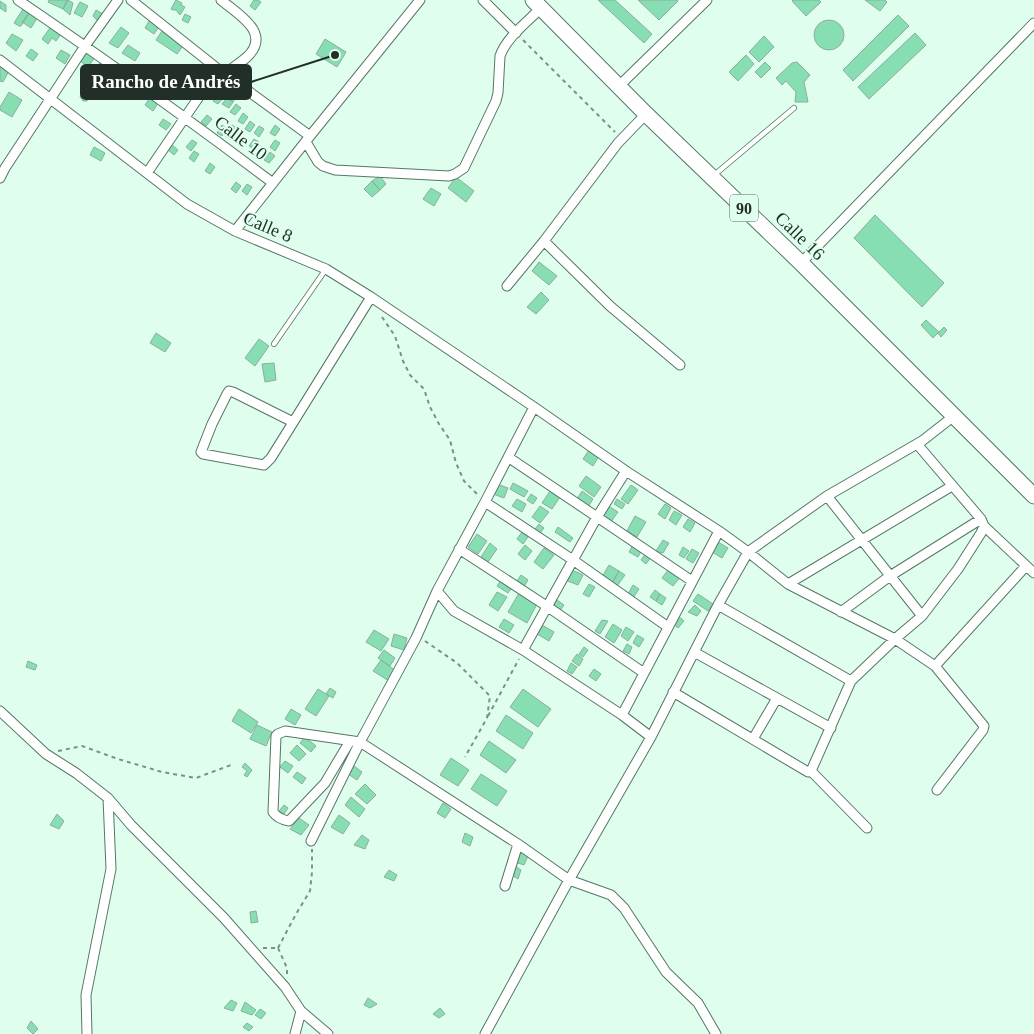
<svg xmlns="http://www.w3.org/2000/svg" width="1034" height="1034" viewBox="0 0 1034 1034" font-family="Georgia,serif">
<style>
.building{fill:#87deb3;stroke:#8bae9b}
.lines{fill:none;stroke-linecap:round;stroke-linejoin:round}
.service-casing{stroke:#557765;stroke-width:6}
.minor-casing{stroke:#557765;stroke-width:11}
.trunk-casing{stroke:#557765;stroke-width:17}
.path{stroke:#7c9185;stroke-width:2;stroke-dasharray:4 4;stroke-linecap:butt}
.service{stroke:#fff;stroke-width:4.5}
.minor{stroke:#fff;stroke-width:9}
.trunk{stroke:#fff;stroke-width:15}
.labels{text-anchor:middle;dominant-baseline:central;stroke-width:4;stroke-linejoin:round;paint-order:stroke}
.shield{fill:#e0feed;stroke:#5a6d63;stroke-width:1}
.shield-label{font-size:16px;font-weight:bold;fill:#212f28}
.street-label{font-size:18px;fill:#212f28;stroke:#e0feed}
.leader{fill:none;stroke:#212f28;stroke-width:2}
.callout-dot{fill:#212f28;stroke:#e0feed;stroke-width:2}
.callout{fill:#212f28;stroke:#212f28;stroke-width:2}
.callout-label{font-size:19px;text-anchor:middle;font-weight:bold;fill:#fff}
</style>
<rect width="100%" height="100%" fill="#e0feed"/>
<path class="building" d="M49 0H67L63 9 48 2Z
M68 0 73 3 70 15 63 9Z
M176 0 182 3 181 5 185 7 180 15 176 10H173L171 9Z
M254 0H258L261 2 255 10 250 6Z
M598 0H615L652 34 644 43Z
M638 0H677L678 1 659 20Z
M793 0H819L821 2 806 16 792 1Z
M865 0H885L887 2 880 11Z
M0 1 6 5V12L0 8Z
M80 2 88 6 82 17 74 13Z
M25 6 31 10 21 26H19L14 23Z
M31 10 39 15 31 28 22 22Z
M96 10 103 14 99 22 93 16Z
M185 14 191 17 188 23 182 20Z
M898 15 909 26 853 81 843 70Z
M151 18 161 24 154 34 145 28Z
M814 35a15 15 0 1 1 30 0a15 15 0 1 1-30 0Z
M52 25 61 34 56 41 52 38 48 44 42 39Z
M121 27 129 33 118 48 109 43Z
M164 28 185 43 177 54 156 40Z
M915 33 926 45 869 99 858 87Z
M12 34 23 40 16 51 6 43Z
M764 36 774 47 759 62 749 52Z
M325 39 346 52 337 67 316 54Z
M128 45 140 53 135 61 122 53Z
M31 49 38 54 33 61 26 56Z
M61 50 70 55 65 64 56 58Z
M85 50 95 57 88 67 79 60Z
M746 55 754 64 738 81 729 72Z
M765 62 771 68 761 78 755 72Z
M797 62 810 75 804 82 808 102H795L796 92 786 81 782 85 776 78 792 63Z
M100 63 107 68 99 80 91 75Z
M0 66 9 71 3 82 0 81Z
M89 87 94 90 87 101H83L80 97 83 91Z
M9 92 22 100 12 117 0 110V107Z
M219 93 224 97 218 104 213 101Z
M230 93 236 97 233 102 227 98Z
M152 95 160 100 153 111 145 105Z
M227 98 233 102 229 108 222 104Z
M236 104 241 108 235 115 230 112Z
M243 113 248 117 243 124 238 121Z
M207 115 212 119 206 126 201 122Z
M163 119 171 124 166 130 159 125Z
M250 121 255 125 250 132 245 129Z
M222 125 227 129 222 136 217 133Z
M232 125 240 130 233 141 225 136Z
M275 125 280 129 275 136 270 133Z
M259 126 264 129 259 137 254 133Z
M254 139 259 142 254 150 249 146Z
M192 140 197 143 191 151 186 147Z
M275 140 280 143 275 151 270 147Z
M171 144 178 150 174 155 167 149Z
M94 147 105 153 101 161 90 155Z
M194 151 199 154 194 162 189 158Z
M270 152 275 156 269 163 264 160Z
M210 163 215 167 210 174 205 171Z
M380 176 386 184 380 190 372 181Z
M456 177 474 191 466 202 448 188Z
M372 181 380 190 372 197 364 189Z
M236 182 241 186 236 193 231 189Z
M247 184 252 187 247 195 242 191Z
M431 188 441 194 434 206 423 199Z
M875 215 944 283 922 307 854 238Z
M539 262 557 276 549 285 532 271Z
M541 292 549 300 536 314 527 307Z
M926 320 939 332 933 338 921 325Z
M944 327 947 330 941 337 938 333Z
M156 333 171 343 165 352 150 343Z
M259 339 269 346 255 366 245 358Z
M274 363 276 380 265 382 262 364Z
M589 450 599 456 593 466 583 459Z
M586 476 601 487 594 497 579 486Z
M513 483 528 491 524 497 510 489Z
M497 484 508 488 504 498 493 494Z
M631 485 638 490 628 504 621 499Z
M550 491 560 497 552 509 542 503Z
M582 491 593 499 588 507 577 499Z
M531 494 537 498 533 504 527 500Z
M517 499 526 504 522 512 512 506Z
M617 499 625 504 622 509 614 504Z
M665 504 671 508 665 519 658 514Z
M607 505 618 512 610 523 600 515Z
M540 506 549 512 540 523 532 517Z
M674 511 682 515 676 525 669 520Z
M635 516 646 522 637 537 627 531Z
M688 519 695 523 690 532 683 527Z
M539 524 544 528 540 533 535 529Z
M558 527 573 538 570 542 555 532Z
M522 532 528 537 523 544 517 539Z
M477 534 487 541 478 554 468 547Z
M663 540 669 543 663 553 656 551Z
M718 542 728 548 722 558 712 552Z
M490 543 497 549 488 562 481 557Z
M525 545 532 551 525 560 518 554Z
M633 545 642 550 638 557 629 552Z
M683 547 689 551 684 558 679 555Z
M544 548 554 555 543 569 534 562Z
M692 549 699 553 693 563 686 559Z
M646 553 651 557 646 564 641 560Z
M609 565 619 571 612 583 602 577Z
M570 569 583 575 578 585 565 580Z
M669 569 680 577 673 586 662 578Z
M619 571 625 575 617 586 612 583Z
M521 575 528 580 523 588 515 584Z
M502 579 513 586 508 593 497 586Z
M589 584 595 587 589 597 583 594Z
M633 585 639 589 633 598 628 594Z
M655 590 660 594 656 601 650 597Z
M497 592 507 597 498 611 489 605Z
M519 593 537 604 527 623 508 612Z
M660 594 666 598 662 605 656 601Z
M698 594 713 604 708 611 693 601Z
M557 600 564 605 559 612 552 607Z
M695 605 701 611 697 616 688 612Z
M677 615 684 621 678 628 671 622Z
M504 619 514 625 509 633 499 627Z
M602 620 608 621 600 634 595 631Z
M613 624 622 630 614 643 605 637Z
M542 625 554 632 549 641 537 634Z
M626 627 634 632 628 641 621 636Z
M374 630 389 639 381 651 366 642Z
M394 634 407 638 404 650 391 646Z
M637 635 644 639 639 647 633 643Z
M627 644 632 647 629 654 623 651Z
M584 647 588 650 583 657 579 654Z
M384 650 395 658 390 666 378 658Z
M577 654 583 659 579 666 572 661Z
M381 660 396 671 389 681 373 671Z
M28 661 37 665 35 670 26 667Z
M571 663 577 667 572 674 567 671Z
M594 669 601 674 596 681 589 676Z
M330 688 336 692 333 698 326 694Z
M318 689 329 696 316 716 305 709Z
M523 689 551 709 538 727 510 707Z
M239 709 258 722 251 733 232 721Z
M291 709 301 715 295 725 285 719Z
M506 715 533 733 523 749 496 731Z
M257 725 272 732 266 746 250 739Z
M305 737 316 746 311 752 300 743Z
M489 741 516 760 506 773 480 755Z
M297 745 306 754 299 761 290 753Z
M451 758 469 770 458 786 440 775Z
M285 761 293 766 288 773 280 767Z
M245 763 252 770 247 777 244 775 247 771 242 767Z
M354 766 362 772 357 780 348 774Z
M297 772 306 778 302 784 293 777Z
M481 774 507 791 497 806 471 789Z
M365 784 376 795 367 804 355 794Z
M351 797 365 809 359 817 345 805Z
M443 803 451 809 445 818 437 813Z
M284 805 288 808 284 814 279 811Z
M57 814 64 821 59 829 50 825Z
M339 815 350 823 343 834 331 827Z
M299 818 309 825 301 835 290 829Z
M465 833 473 837 470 846 462 842Z
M362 835 369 840 365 849 354 845Z
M521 852 528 856 524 865 515 862Z
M515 866 521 870 518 879 510 874Z
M389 870 397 875 394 881 384 877Z
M256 911 258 922 251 923 250 912Z
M368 998 377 1004 370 1008 364 1005Z
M231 1000 237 1003 233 1011 224 1008Z
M245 1002 256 1010 252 1015 241 1011Z
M440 1008 445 1014 439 1018 433 1014Z
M260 1009 266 1013 261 1019 255 1015Z
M31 1021 38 1029 33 1034 27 1028Z
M247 1023 253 1027 249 1031 243 1027Z"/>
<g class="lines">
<defs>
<path id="service" d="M713 176 794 108
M274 344 326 269"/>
<path id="minor" d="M18 0C105 59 189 120 273 183
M131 0 218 69 310 136
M221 0C239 15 272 33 247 57 240 63 232 68 225 74
M483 0 516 33
M0 60 187 204 235 231 326 269 371 297 534 407 626 471 719 531 748 552 788 584 895 639 935 666 984 726 983 730 937 790
M619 86 707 0
M306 142 318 162 323 166 335 170 449 176 455 174 464 168 496 101 498 93 500 56C506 38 528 21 541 8
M147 173 218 69
M0 178 5 168 85 46 118 0
M235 231 310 136 420 0
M544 241 610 306 680 365
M801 263 1034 23
M507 286 544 241 618 143 646 114
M293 422 233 392 229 391 227 394 212 424 201 452 203 454 264 465 271 458 371 297
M917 444 981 519 984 526 1034 573
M508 457 692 581
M827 496 922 616
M485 502 573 560 668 627
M459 549 548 607 644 673
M788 584 952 486
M437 591 454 611 523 650 622 715 651 737
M718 605 851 681
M841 612 890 576 981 519
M523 650 597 517 626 471
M694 652 831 728
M935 666 1026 566
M673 692 808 772 811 771 867 828
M0 711 46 754 76 773 108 798 131 825 224 918 285 987 301 1011 328 1034
M622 715 719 531
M753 739 777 698
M350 741 325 783 289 821C283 820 277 818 273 812L276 736 278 734 285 731 360 742 518 844 569 880 611 895 624 908 666 972 698 1003 716 1034
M811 771 851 681 895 639 922 616 958 569 981 533 984 526
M311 841 360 742 416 638 437 591 485 502 534 407
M505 886 518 844
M87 1034 86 995 111 869 108 798
M295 1034 301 1011
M485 1034 569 880 651 737 718 605 748 552 827 496 922 441 954 416"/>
<path id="trunk" d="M533 0 646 114 801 263 1034 496"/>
</defs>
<use href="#service" class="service-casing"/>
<use href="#minor" class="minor-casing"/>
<use href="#trunk" class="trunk-casing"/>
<path class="path" d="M523 40 615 132
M382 317 395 336 403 361 410 375 424 389 430 407 439 424 450 440 456 463 464 481 478 495
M425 641 457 663 490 696 487 718 465 757
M488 716 519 659
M58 751 82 746 118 759 162 772 196 778 231 765
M263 948H278
M278 948 296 914 310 891 312 872V849
M278 948 287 968V974"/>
<use href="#service" class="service"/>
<use href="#minor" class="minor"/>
<use href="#trunk" class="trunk"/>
</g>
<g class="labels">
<rect class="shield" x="730" y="194.5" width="28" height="27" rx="4"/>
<g class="shield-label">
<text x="744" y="208">90</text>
</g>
<g class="street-label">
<text transform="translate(241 138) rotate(37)">Calle 10</text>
<text transform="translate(268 227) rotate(23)">Calle 8</text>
<text transform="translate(800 236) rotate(44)">Calle 16</text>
</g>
</g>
<path class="leader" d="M335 55L251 82"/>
<circle class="callout-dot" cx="335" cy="55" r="5"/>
<rect class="callout" x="81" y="65" width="170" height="34" rx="5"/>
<g class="callout-label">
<text x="166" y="88">Rancho de Andrés</text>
</g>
</svg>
